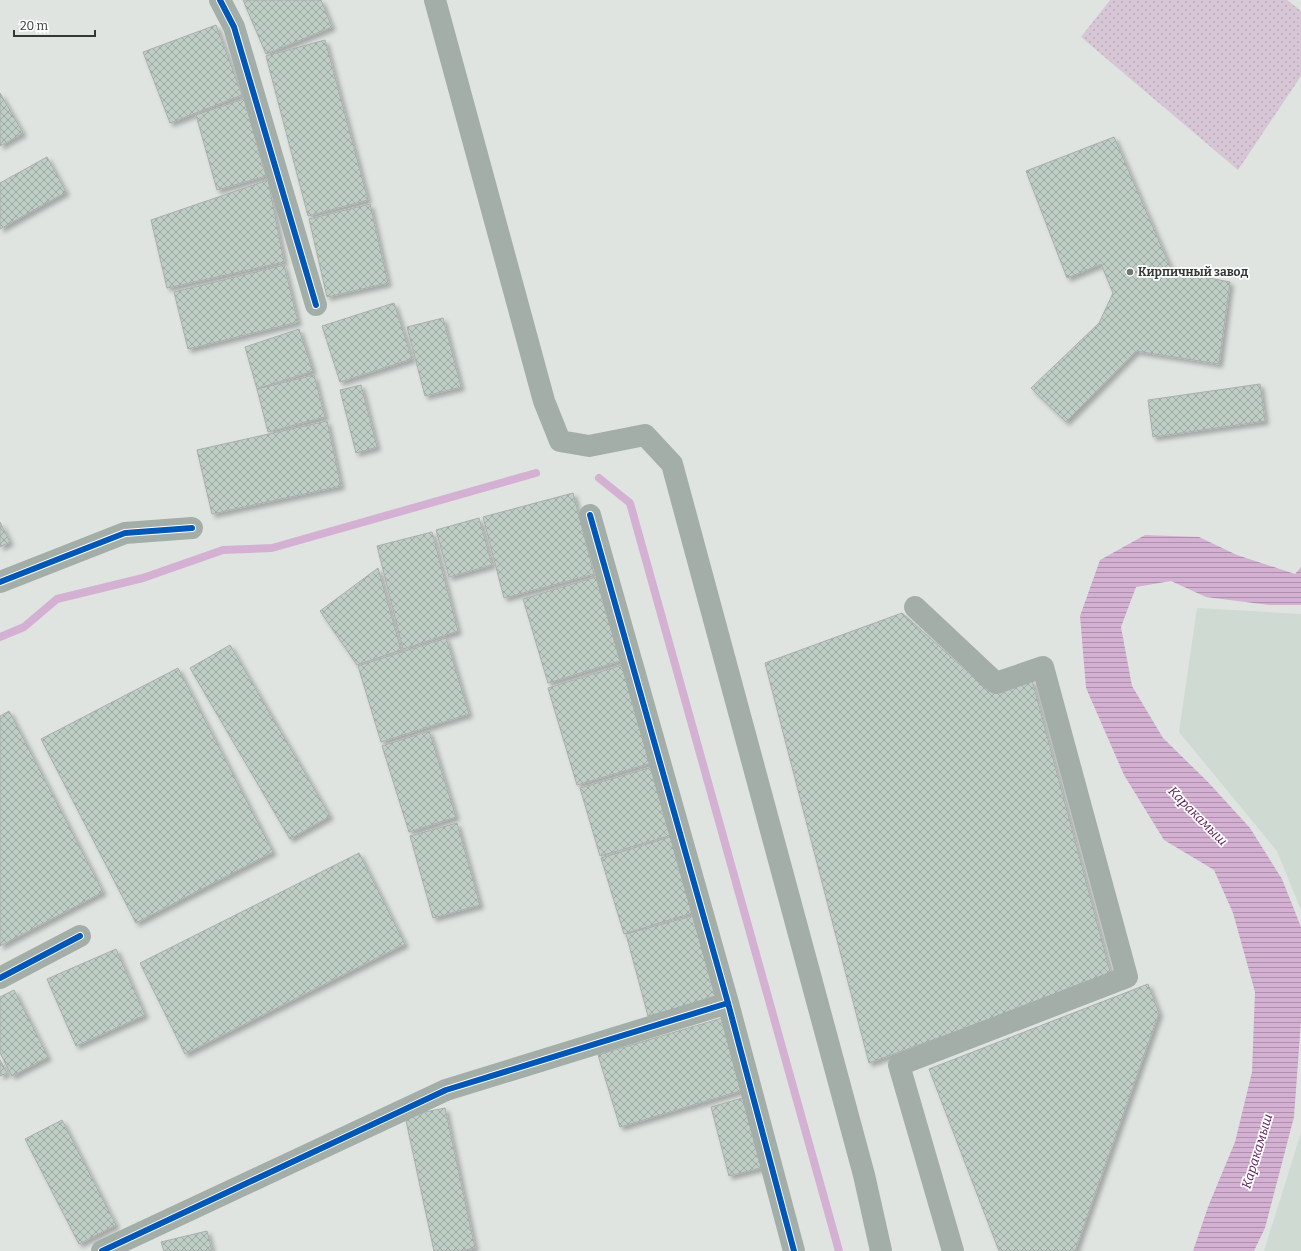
<svg xmlns="http://www.w3.org/2000/svg" width="1301" height="1251" viewBox="0 0 1301 1251" font-family="Bitter,serif">
<style>
.built{fill:#cedad2}
.grass{fill:url(#grass-dots)}
.water{fill:url(#water-rules)}
.lines{fill:none;stroke-linecap:round;stroke-linejoin:round}
.stream{stroke:#d4b1d3;stroke-width:8}
.building{fill:url(#building-cross-hatch);stroke:#aaaeab;filter:url(#shadow)}
.minor{stroke:#a4aea8;stroke-width:22}
.cycleway-casing{stroke:#fff;stroke-width:8}
.cycleway{stroke:#0057b8;stroke-width:6}
.poi-dot{fill:#6f7471;stroke:#fff;stroke-width:1.5}
.labels{text-anchor:middle;dominant-baseline:central;stroke-width:3.5;stroke-linejoin:round;paint-order:stroke}
.poi-label{font-size:12px;font-weight:bold;fill:#333835;stroke:#fff;text-anchor:start}
.water-label{font-size:13px;font-style:italic;fill:#571856;stroke:#fff}
</style>
<defs>
<pattern id="grass-dots" width="8" height="8" patternUnits="userSpaceOnUse"><rect width="8" height="8" fill="#d7c6d6"/><path d="M2 2h.1M6 6h.1" fill="none" stroke="#b9abb8" stroke-width="1.8" stroke-linecap="round"/></pattern>
<pattern id="water-rules" width="6" height="5" patternUnits="userSpaceOnUse"><rect width="6" height="5" fill="#d4b1d3"/><path d="M0 2.5h6" fill="none" stroke="#ad91ac"/></pattern>
<pattern id="building-cross-hatch" width="8" height="8" patternUnits="userSpaceOnUse"><rect width="8" height="8" fill="#becec5"/><path d="M0 0l8 8M0 8l8-8" fill="none" stroke="#9ba8a1"/></pattern>
<filter id="shadow"><feDropShadow dx="3.5" dy="3.5" stdDeviation="2" flood-color="#0004"/></filter>
</defs>
<rect width="100%" height="100%" fill="#dfe4e1"/>
<path class="built" d="M1197 608 1301 614V910L1277 851 1179 732Z
M1301 1133V1251H1264Z"/>
<path class="grass" d="M1110 0H1287L1301 11V76L1238 170 1081 37Z"/>
<path class="water" d="M1145 535 1199 537 1237 555 1295 574 1301 567V605H1269L1206 597 1171 581 1136 587 1121 627 1132 686 1163 738 1208 782 1250 828 1282 879 1301 927V1021L1294 1117 1265 1228 1254 1251H1193L1208 1207 1235 1142 1252 1072 1255 992 1233 913 1214 870 1164 840 1124 775 1086 688 1080 616 1100 560Z"/>
<g class="lines">
<path class="stream" d="M599 478 630 503 839 1251
M0 637 24 627 57 599 143 578 223 550 272 548 536 473"/>
</g>
<path class="building" d="M243 0H321L332 27 266 54Z
M216 25 242 95 170 123 143 52Z
M325 40 368 200 308 216 266 56Z
M0 93 23 133 0 146Z
M244 99 266 176 217 190 196 115Z
M1114 137 1172 271 1230 282 1219 364 1136 351 1066 422 1031 388 1099 323 1113 293 1101 264 1067 278 1026 171Z
M47 157 66 192 0 229V183Z
M268 180 284 262 167 288 151 220Z
M370 204 388 283 327 297 309 219Z
M284 265 298 322 188 349 174 292Z
M394 303 412 359 340 382 322 326Z
M443 318 461 387 425 396 407 327Z
M299 329 313 371 257 389 245 347Z
M314 375 325 417 268 432 257 389Z
M1260 384 1265 421 1153 437 1148 400Z
M361 385 377 447 356 453 340 390Z
M327 421 341 486 212 514 197 450Z
M573 493 594 574 504 598 483 517Z
M479 518 492 565 449 577 436 530Z
M0 522 10 542 0 547Z
M432 532 458 631 403 649 377 546Z
M378 568 401 650 357 665 320 611Z
M596 577 620 661 548 683 523 599Z
M902 613 987 689 1032 680 1111 975 869 1063 765 663Z
M446 638 469 714 381 742 358 666Z
M230 645 330 816 290 839 190 668Z
M622 665 651 763 577 785 548 688Z
M178 668 273 852 136 923 41 739Z
M9 711 103 892 0 946V716Z
M429 731 456 817 409 832 382 746Z
M652 767 672 835 600 856 580 788Z
M457 823 480 905 433 918 410 836Z
M673 836 695 912 624 934 601 858Z
M359 853 405 944 185 1054 140 963Z
M696 915 718 997 648 1016 626 934Z
M116 949 145 1015 76 1046 47 979Z
M1148 984 1159 1013 1075 1251H999L929 1069Z
M14 990 48 1057 12 1076 0 1053V997Z
M722 1018 743 1090 620 1127 598 1055Z
M0 1060 7 1073 0 1076Z
M746 1097 764 1167 729 1176 711 1107Z
M445 1108 475 1248 460 1251H434L405 1116Z
M62 1120 116 1225 79 1244 25 1139Z
M207 1231 212 1251H164L161 1242Z"/>
<g class="lines">
<path class="minor" d="M220 0 234 27 316 305
M435 0 544 401 560 441 589 446 645 435 672 464 864 1175 881 1251
M590 515 728 1003 794 1251
M0 582 125 533 192 528
M915 607 996 683 1043 667 1127 977 899 1065 953 1251
M0 978 80 936
M102 1251 446 1090 728 1003"/>
<defs>
<path id="cycleway" d="M220 0 234 27 316 305
M590 515 728 1003 794 1251
M0 582 125 533 192 528
M0 978 80 936
M102 1251 446 1090 728 1003"/>
</defs>
<use href="#cycleway" class="cycleway-casing"/>
<use href="#cycleway" class="cycleway"/>
</g>
<circle class="poi-dot" cx="1130" cy="272" r="4"/>
<g class="labels">
<g class="poi-label">
<text x="1138" y="272">Кирпичный завод</text>
</g>
<g class="water-label">
<text transform="translate(1198 816) rotate(45)">Каракамыш</text>
<text transform="translate(1257 1151) rotate(-73)">Каракамыш</text>
</g>
</g>
<path d="M14 30v6h81v-6" fill="none" stroke="#333835" stroke-width="2"/>
<text x="20" y="30" font-size="12" fill="#333835" stroke="#ffffff" stroke-width="3" paint-order="stroke">20 m</text>
</svg>
